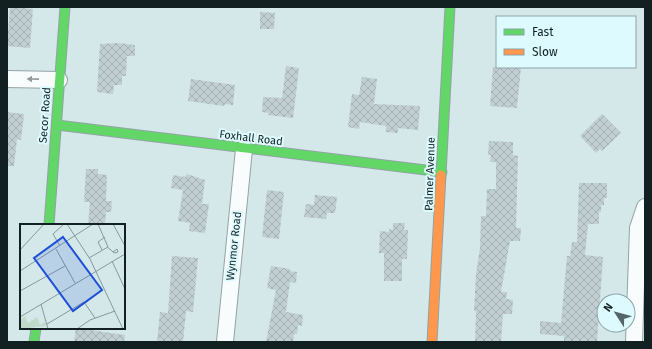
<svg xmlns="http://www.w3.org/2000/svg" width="652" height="349" viewBox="0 0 652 349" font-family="'Fira Sans',sans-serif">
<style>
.building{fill:url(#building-cross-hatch)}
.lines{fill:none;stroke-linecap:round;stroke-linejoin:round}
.street-casing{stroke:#93a3a5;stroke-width:18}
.fast-casing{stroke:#93a3a5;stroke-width:11}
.slow-casing{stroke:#93a3a5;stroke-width:11}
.street{stroke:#f9fcfc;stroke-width:16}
.fast{stroke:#63d668;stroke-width:9}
.slow{stroke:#ff974d;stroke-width:9}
.oneway{fill:#91999a}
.labels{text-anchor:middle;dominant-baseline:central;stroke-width:4;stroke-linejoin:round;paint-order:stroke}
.street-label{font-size:11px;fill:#122022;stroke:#ddfbff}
.inset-road{fill:none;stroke:#86989a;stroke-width:1}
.view{fill:#1d4ed8;fill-opacity:0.15;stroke:#1d4ed8;stroke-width:2}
.inset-edge{fill:none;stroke:#122022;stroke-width:2}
</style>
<defs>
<pattern id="building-cross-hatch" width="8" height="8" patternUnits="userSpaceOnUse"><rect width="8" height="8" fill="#c1cfd3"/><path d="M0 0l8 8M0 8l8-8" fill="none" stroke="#a5b1b5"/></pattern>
</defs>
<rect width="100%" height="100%" fill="#d4e8ea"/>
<path class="building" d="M10 7 33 9 30 48 7 46Z
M260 12 275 13 274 29H260Z
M118 43 135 45V56H127L126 76H122V85H114L113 94 97 92 100 44Z
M286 66 299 68 293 118 268 115 269 113 262 112 263 97 282 98Z
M493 67H521L517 108 490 106Z
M362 77 377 79 374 104 420 106 418 130 398 128V133L386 132V126L360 122 359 129 348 127 352 94 359 95Z
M191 79 235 85 233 105 225 104 224 106 188 101Z
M7 112 24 114 21 140 17 139 14 166H7Z
M602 114 621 133 602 151 600 149 596 153 580 136Z
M489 141 513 142V155L518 156 516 228H521L520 241H510L501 292H507L506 299 513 300 512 314H503L501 342H475L476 311H474L476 274 480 248 481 216H486L487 189H496V162H490L491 155H488Z
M86 169H98V174L107 175 106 201H112L111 212H106L105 225H88L90 202H84Z
M187 174 205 180 202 204H209L205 233 189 231 190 223 178 221 183 190 171 188 173 175 185 177Z
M579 183H607V198H604V205H601V212H599V224H588L585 255 603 257 597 342H564V336L540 334V321L561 323 567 256H570L572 242H577Z
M267 190 284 192 279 239 262 237Z
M315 195 337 197 335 213H327L326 219 304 217 306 204 314 205Z
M393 223H405L404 230H408L407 259H402V281H384V253H379L380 231 389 232V229L393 230Z
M172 256 198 258 193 312 186 311 183 342H157L160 312 168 313Z
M271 266 290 269V271L297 272 296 283 290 282 286 312 303 315 302 326 298 325 297 334H294L293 342H266L276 290 267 288Z
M76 328 125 335 124 342H74Z"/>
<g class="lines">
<defs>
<path id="street" d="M7 79 59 80
M225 342 244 149
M634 342 638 228 645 207"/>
<path id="fast" d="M57 125 442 172
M441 175 450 7
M49 225 65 7
M34 342 36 328"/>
<path id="slow" d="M432 342 441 175"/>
</defs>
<use href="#street" class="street-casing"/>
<use href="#fast" class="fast-casing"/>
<use href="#slow" class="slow-casing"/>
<use href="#street" class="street"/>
<use href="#fast" class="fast"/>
<use href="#slow" class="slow"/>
</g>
<defs><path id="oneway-solid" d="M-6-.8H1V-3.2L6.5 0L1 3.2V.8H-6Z"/></defs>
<use class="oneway" href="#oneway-solid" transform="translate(33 79) rotate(-179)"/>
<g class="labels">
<g class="street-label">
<text transform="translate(45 115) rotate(-86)">Secor Road</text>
<text transform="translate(251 138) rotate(7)">Foxhall Road</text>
<text transform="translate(430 174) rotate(-88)">Palmer Avenue</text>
<text transform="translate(234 246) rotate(-84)">Wynmor Road</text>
</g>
</g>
<g transform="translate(20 224)">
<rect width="105" height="105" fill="#d4e8ea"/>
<path d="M5 92 8 99 17 93 20 101 25 98 26 102 0 105V96Z" fill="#c1dbcb"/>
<path class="inset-road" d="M47 0 70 35 103 105M93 0 105 22M40 22 33 10 44 0M87 23 91 26 93 28 95 29 98 28 97 25 93 28M36 25 55 59M0 26 24 0M82 26 78 18 85 13M69 34 88 23 78 0M92 37 105 65M0 47 73 0M0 67 45 42M21 80 28 105M0 93 105 30M27 100 64 78 75 94M57 105 70 96 95 87"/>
<path class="view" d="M43 13 82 66 53 87 14 34Z"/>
<rect width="105" height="105" class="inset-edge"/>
</g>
<rect width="652" height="349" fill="none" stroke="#122022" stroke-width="16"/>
<rect x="496" y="16" width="140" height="52" fill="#ddfbff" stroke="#8ca3a7"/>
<rect x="504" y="29" width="20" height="6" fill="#63d668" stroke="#8ca3a7"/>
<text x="532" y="36" font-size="12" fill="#122022">Fast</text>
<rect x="504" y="49" width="20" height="6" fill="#ff974d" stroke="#8ca3a7"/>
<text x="532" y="56" font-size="12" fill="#122022">Slow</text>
<g transform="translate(616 313) rotate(306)"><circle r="19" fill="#ddfbff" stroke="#8ca3a7"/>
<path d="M0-3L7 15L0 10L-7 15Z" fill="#566668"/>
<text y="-6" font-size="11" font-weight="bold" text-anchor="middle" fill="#122022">N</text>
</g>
</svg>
